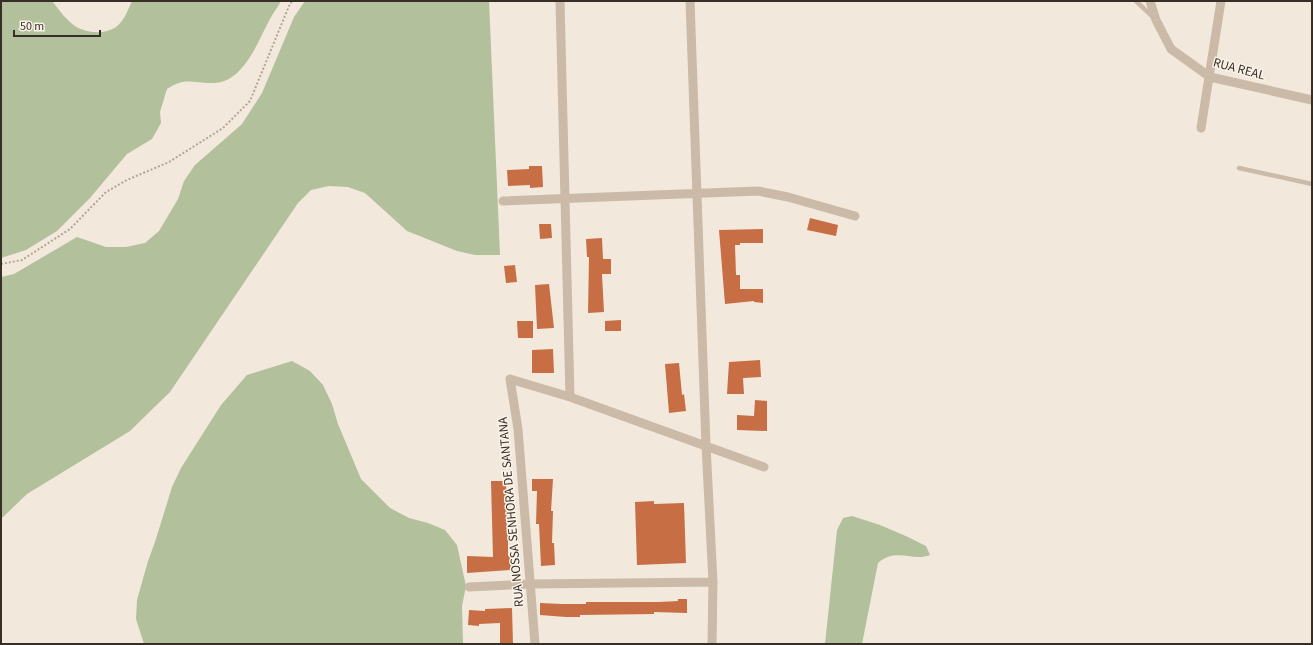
<svg xmlns="http://www.w3.org/2000/svg" width="1313" height="645" viewBox="0 0 1313 645" font-family="'Source Sans 3',sans-serif">
<style>
.green{fill:#b2c19b}
.building{fill:#c76e45}
.lines{fill:none;stroke-linecap:round;stroke-linejoin:round}
.path{stroke:#b6a492;stroke-width:2;stroke-dasharray:2 2;stroke-linecap:butt}
.service{stroke:#cabaa7;stroke-width:4.5}
.minor{stroke:#cabaa7;stroke-width:9}
.labels{text-anchor:middle;dominant-baseline:central;stroke-width:3;stroke-linejoin:round;paint-order:stroke}
.street-label{font-size:13px;fill:#372e28;stroke:#faf3e8}
</style>
<rect width="100%" height="100%" fill="#f2e9dc"/>
<path class="green" d="M1 1H52C58 8 63 16 70 22 81 33 103 36 116 27 124 21 128 10 132 1H281C278 7 273 13 270 19 258 41 244 82 214 83 193 84 187 76 167 89L160 112 161 123 152 139 127 154 90 198 57 231 26 250 1 258Z
M305 1H489L500 255H475L457 251 407 231 365 193 348 187 329 186 311 190 298 203 170 392 130 431 27 494 1 519V277L14 274 77 237 106 247H126L145 243 159 231 178 199 184 181 195 165 242 124 262 93 294 17Z
M292 361 310 371 323 385 332 404 338 424 361 479 390 508 409 518 428 523 445 530 457 545 466 586 462 606 463 644H144L136 619 137 600 148 561 155 542 172 487 181 468 221 405 247 375Z
M852 516 880 525 908 537 926 546 930 555C911 562 897 547 878 563L862 644H825L837 530 843 518Z"/>
<path class="building" d="M529 166H542L543 187 530 188V185L508 186 507 170 529 169Z
M810 218 838 225 836 236 807 230Z
M539 224H551L552 238 540 239Z
M763 229V243H740V245H735L736 275H740V289H763V303L754 302V301L725 304 719 230Z
M602 238 603 259H611V274H602L604 312 588 313 589 257H587L586 239Z
M515 265 517 282 506 283 504 266Z
M549 284 554 328 537 329 535 285Z
M621 320V331H605V321Z
M517 321H533V338H518Z
M553 349 554 373H532V350Z
M760 360 761 377 743 378 744 394H727L729 362Z
M679 363 682 395 684 394 686 411 669 413 665 364Z
M755 400 767 401V431L737 430V415L754 416Z
M532 479H553L551 511H553L552 543H554L555 565 541 566 539 524H536L537 491H532Z
M491 481H506L507 532H508V556H510L511 570 467 573V556L493 557Z
M654 501V504L684 503 686 563 637 565 635 502Z
M678 599H687V613L654 612V614L580 615V617H566L540 615V603L562 604H586V602H659L678 601Z
M512 608 513 644H500V623L479 624V626L468 625 469 610 485 611V609Z"/>
<g class="lines">
<path class="path" d="M1 264 22 260 70 229 106 192 127 180 169 162 223 128 250 101 289 6 292 1"/>
<path class="service" d="M1136 1 1154 18
M1239 168 1312 184"/>
<path class="minor" d="M560 1 570 397
M690 1 706 445 713 582 712 644
M1150 1 1156 20 1171 49 1210 77 1312 100
M1201 128 1221 1
M503 201 758 191 788 197 855 216
M469 587 530 584 713 582
M535 644 518 429 510 379 570 397 764 467"/>
</g>
<g class="labels">
<g class="street-label">
<text transform="translate(1239 69) rotate(15)">RUA REAL</text>
<text transform="translate(511 512) rotate(-95)">RUA NOSSA SENHORA DE SANTANA</text>
</g>
</g>
<rect width="1313" height="645" fill="none" stroke="#372e28" stroke-width="4"/>
<path d="M14 30v6h86v-6" fill="none" stroke="#372e28" stroke-width="2"/>
<text x="20" y="30" font-size="12" fill="#372e28" stroke="#faf3e8" stroke-width="3" paint-order="stroke">50 m</text>
</svg>
